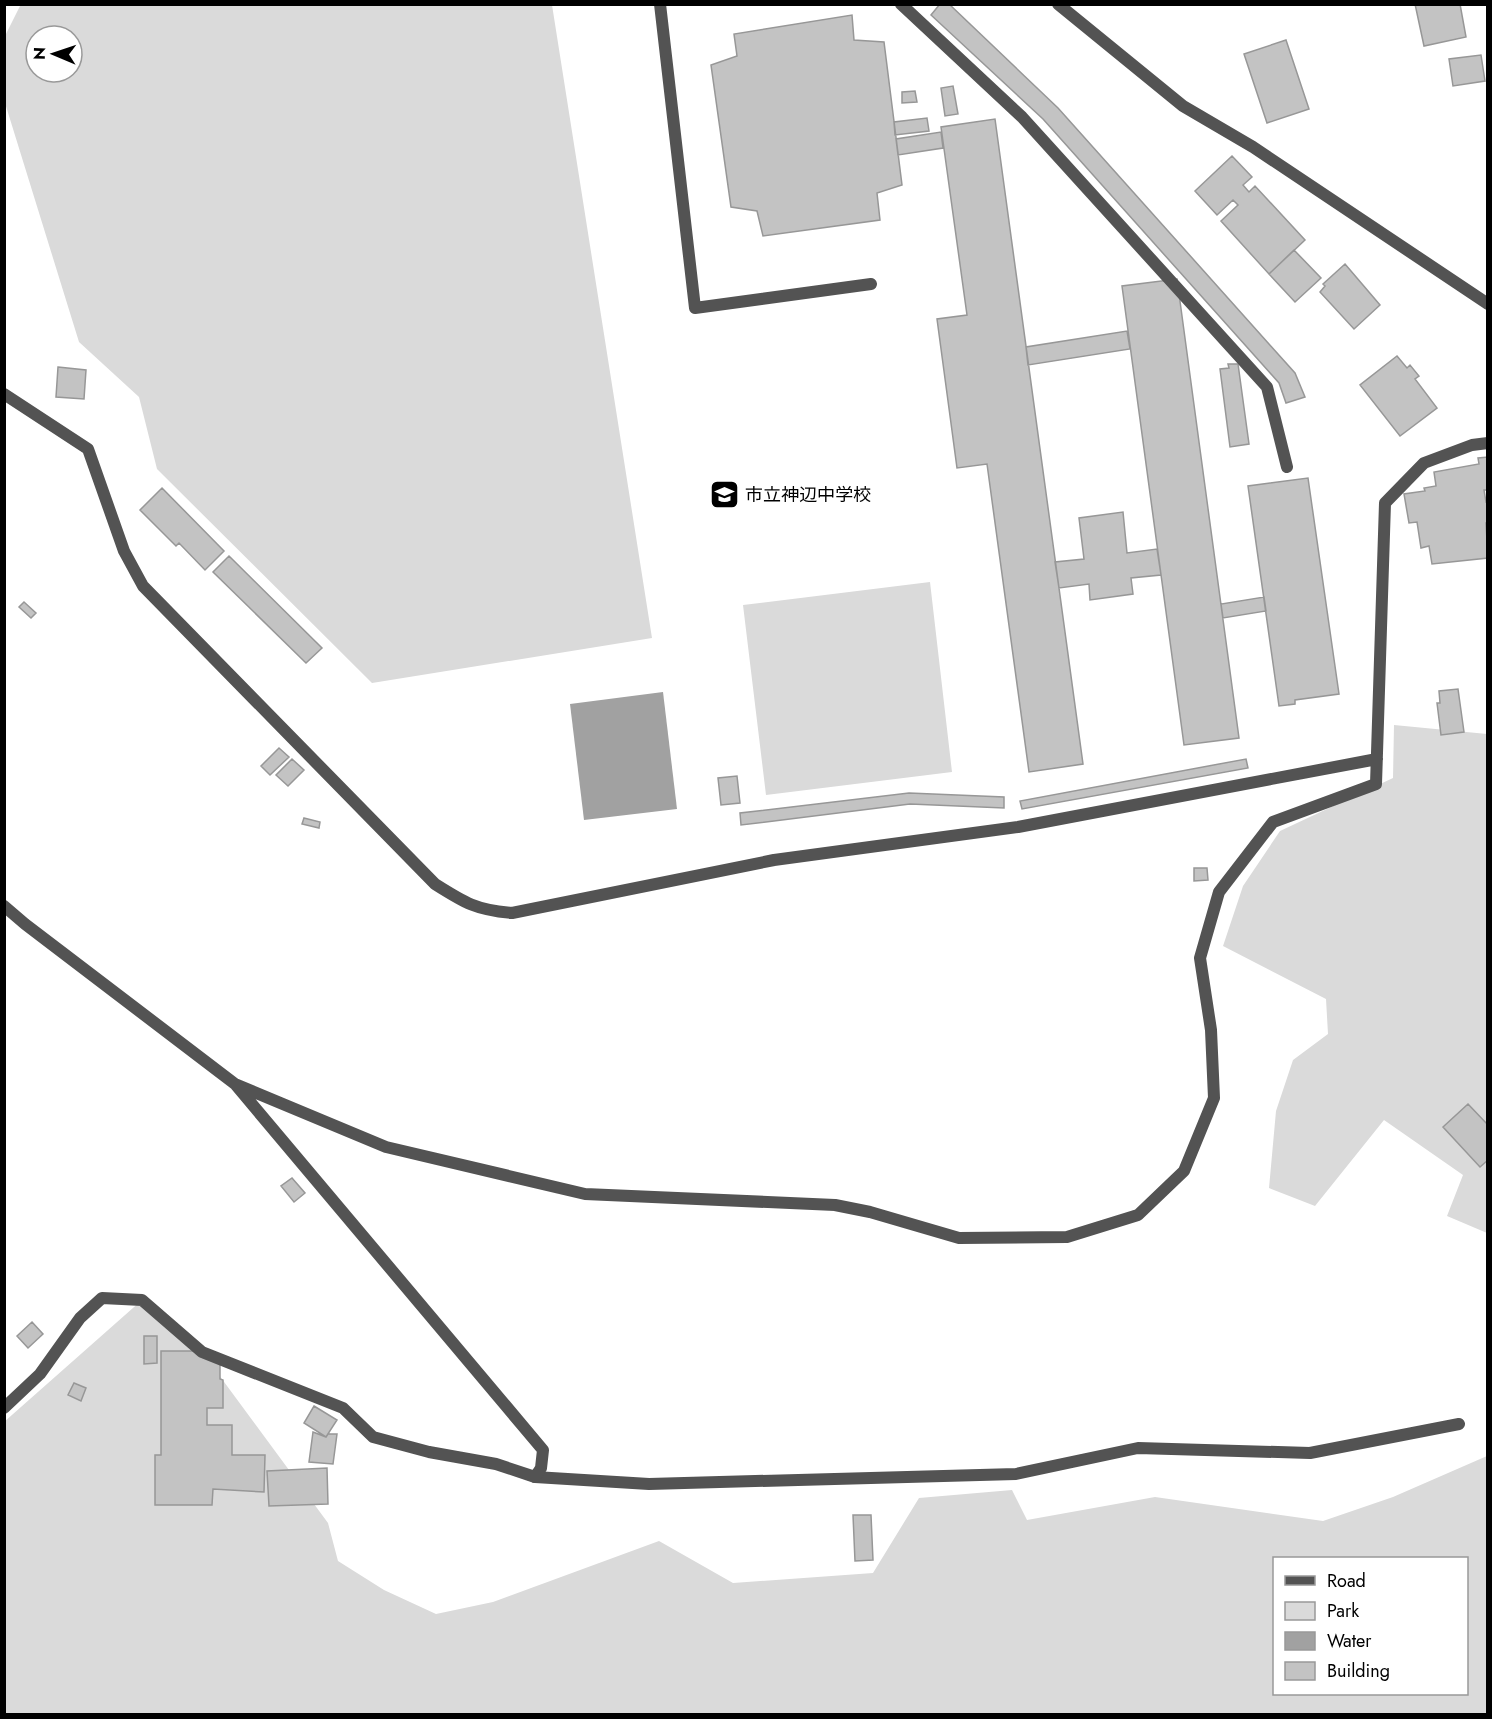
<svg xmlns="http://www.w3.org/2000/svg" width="1492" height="1719" viewBox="0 0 1492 1719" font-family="Jost,'Noto Sans JP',sans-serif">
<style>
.green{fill:#dadada;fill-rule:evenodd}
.water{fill:#a1a1a1}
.building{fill:#c3c3c3;stroke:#979797;stroke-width:1.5}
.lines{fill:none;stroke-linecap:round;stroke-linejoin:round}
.service{stroke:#535353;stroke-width:12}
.minor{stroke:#535353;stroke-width:12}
.labels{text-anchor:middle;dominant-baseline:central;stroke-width:6;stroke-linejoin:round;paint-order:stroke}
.poi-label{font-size:18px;fill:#000;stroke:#fff;text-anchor:start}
</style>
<rect width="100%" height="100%" fill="#fff"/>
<path class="green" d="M21 4 552 5 652 638 372 683 157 469 139 397 79 342 5 103V36ZM36 36H72V72H36Z
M930 582 952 772 766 795 743 605Z
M1394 725 1487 734V1233L1447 1216 1463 1175 1384 1120 1315 1206 1269 1188 1276 1111 1293 1060 1328 1034 1326 999 1223 946 1243 886 1280 831 1393 778Z
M142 1300 202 1352 328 1523 338 1561 384 1590 436 1614 493 1602 659 1541 733 1583 873 1573 919 1498 1012 1490 1027 1520 1155 1497 1323 1521 1393 1497 1487 1456V1714H5L4 1422ZM1274 1558H1466V1694H1274Z"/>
<path class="water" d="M663 692 677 809 584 820 570 704Z"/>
<path class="building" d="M940 4H949L1058 108 1295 373 1305 397 1286 403 1279 383 1043 119 931 15Z
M1415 4H1460L1466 37 1424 46Z
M852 15 854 40 884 42 902 185 877 193 880 220 763 236 757 211 731 207 711 65 737 56 734 34Z
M1286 40 1309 109 1267 123 1244 54Z
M1481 55 1485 81 1453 86 1449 59Z
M953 86 958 114 945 116 941 88Z
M915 91 917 102 902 103V92Z
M927 118 929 131 895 135 894 122Z
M995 119 1083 764 1029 772 987 464 957 468 937 319 967 315 941 127Z
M941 132 943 148 898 155 896 139Z
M1232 156 1252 177 1243 185 1249 192 1255 186 1305 240 1269 274 1221 221 1238 205 1233 200 1217 215 1195 191Z
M1294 250 1321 278 1295 302 1269 274Z
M1345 264 1380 305 1354 329 1320 292 1325 286 1323 284Z
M1177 279 1239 738 1184 745 1122 286Z
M1127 331 1130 349 1028 365 1026 347Z
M1397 356 1407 368 1410 365 1419 376 1415 379 1437 408 1400 436 1360 385Z
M1228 364H1238L1249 444 1230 447 1220 369 1229 368Z
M58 367 86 370 84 399 56 397Z
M1488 457V490H1484L1486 502 1488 501V523H1486L1488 558 1432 564 1429 546 1421 548 1417 522 1409 523 1404 494 1425 491 1424 488 1436 486 1434 472 1479 464 1478 458Z
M1308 478 1339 694 1295 700V704L1279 706 1248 486Z
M162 488 224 551 205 570 179 543 176 546 140 510Z
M1123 512 1127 553 1157 549 1161 575 1131 578 1133 594 1090 600 1089 584 1059 588 1055 562 1084 559 1079 518Z
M229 556 322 648 306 663 213 572Z
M1264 597 1266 611 1223 618 1221 604Z
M24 602 36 613 31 618 19 607Z
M1458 689 1464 732 1441 735 1437 703H1440L1439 691Z
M279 748 289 757 270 775 261 766Z
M292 759 304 770 288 786 276 775Z
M1246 759 1248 768 1022 809 1020 801Z
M737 776 740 803 721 805 718 778Z
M909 793 1004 797V808L910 804 741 825 740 813Z
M304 818 320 822 319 828 302 824Z
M1194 868H1207L1208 880 1194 881Z
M1468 1104 1488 1125V1160L1480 1167 1443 1127Z
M292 1178 305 1193 294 1202 281 1186Z
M32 1322 43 1334 28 1348 17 1336Z
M144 1336H157V1363L144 1364Z
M161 1351H208L220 1354V1379L223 1380V1408H207V1425H232V1455H265L264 1492 213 1489 212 1505H155V1455H161Z
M74 1383 86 1388 81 1401 68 1395Z
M314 1406 337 1420 326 1437 304 1423Z
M313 1432 326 1437 328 1434H337L333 1464 309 1462Z
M327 1468 328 1504 269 1506 267 1471Z
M853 1515H871L873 1560 855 1561Z"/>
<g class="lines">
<path class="service" d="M660 4 695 308 871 284
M901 4 1022 117 1267 387 1287 467
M535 1477 649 1484 1016 1474 1138 1448 1310 1453 1459 1424"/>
<path class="minor" d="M1058 4 1183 106 1253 147 1488 304
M4 394 88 449 124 551 143 586 435 884C465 903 476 910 512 913L774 860 1018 827 1377 759
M4 906 25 924 235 1084 543 1450 541 1468 535 1477 496 1464 429 1452 373 1437 343 1408 202 1352 142 1300 102 1298 80 1318 40 1374 4 1408
M235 1084 386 1147 585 1194 835 1205 870 1212 959 1238 1067 1237 1138 1215 1184 1171 1214 1098 1211 1030 1200 958 1219 892 1273 822 1376 784 1385 503 1424 463 1472 445 1488 443"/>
</g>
<defs>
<symbol id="school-square" viewBox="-11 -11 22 22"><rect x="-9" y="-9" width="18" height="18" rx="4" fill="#000" stroke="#fff"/><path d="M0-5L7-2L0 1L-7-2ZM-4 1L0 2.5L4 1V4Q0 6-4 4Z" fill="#fff"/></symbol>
</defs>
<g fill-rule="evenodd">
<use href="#school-square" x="708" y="478" width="33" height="33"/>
</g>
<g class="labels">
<g class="poi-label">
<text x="745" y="495">市立神辺中学校</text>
</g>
</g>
<rect width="1492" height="1719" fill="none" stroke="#000000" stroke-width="12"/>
<rect x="1273" y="1557" width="195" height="138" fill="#ffffff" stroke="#999999" stroke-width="1.5"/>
<rect x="1285" y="1576" width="30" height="9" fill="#535353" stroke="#999999" stroke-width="1.5"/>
<text x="1327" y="1587" font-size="18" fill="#000000">Road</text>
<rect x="1285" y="1602" width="30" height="18" fill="#dadada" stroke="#999999" stroke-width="1.5"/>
<text x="1327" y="1617" font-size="18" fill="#000000">Park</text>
<rect x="1285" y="1632" width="30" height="18" fill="#a1a1a1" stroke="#999999" stroke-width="1.5"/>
<text x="1327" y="1647" font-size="18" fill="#000000">Water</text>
<rect x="1285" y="1662" width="30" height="18" fill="#c3c3c3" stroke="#999999" stroke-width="1.5"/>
<text x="1327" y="1677" font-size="18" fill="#000000">Building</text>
<g transform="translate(54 54) rotate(272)"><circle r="28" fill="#ffffff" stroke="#999999" stroke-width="1.5"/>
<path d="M0-4.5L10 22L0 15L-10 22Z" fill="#000000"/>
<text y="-9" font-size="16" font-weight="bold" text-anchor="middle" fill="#000000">N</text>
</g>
</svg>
